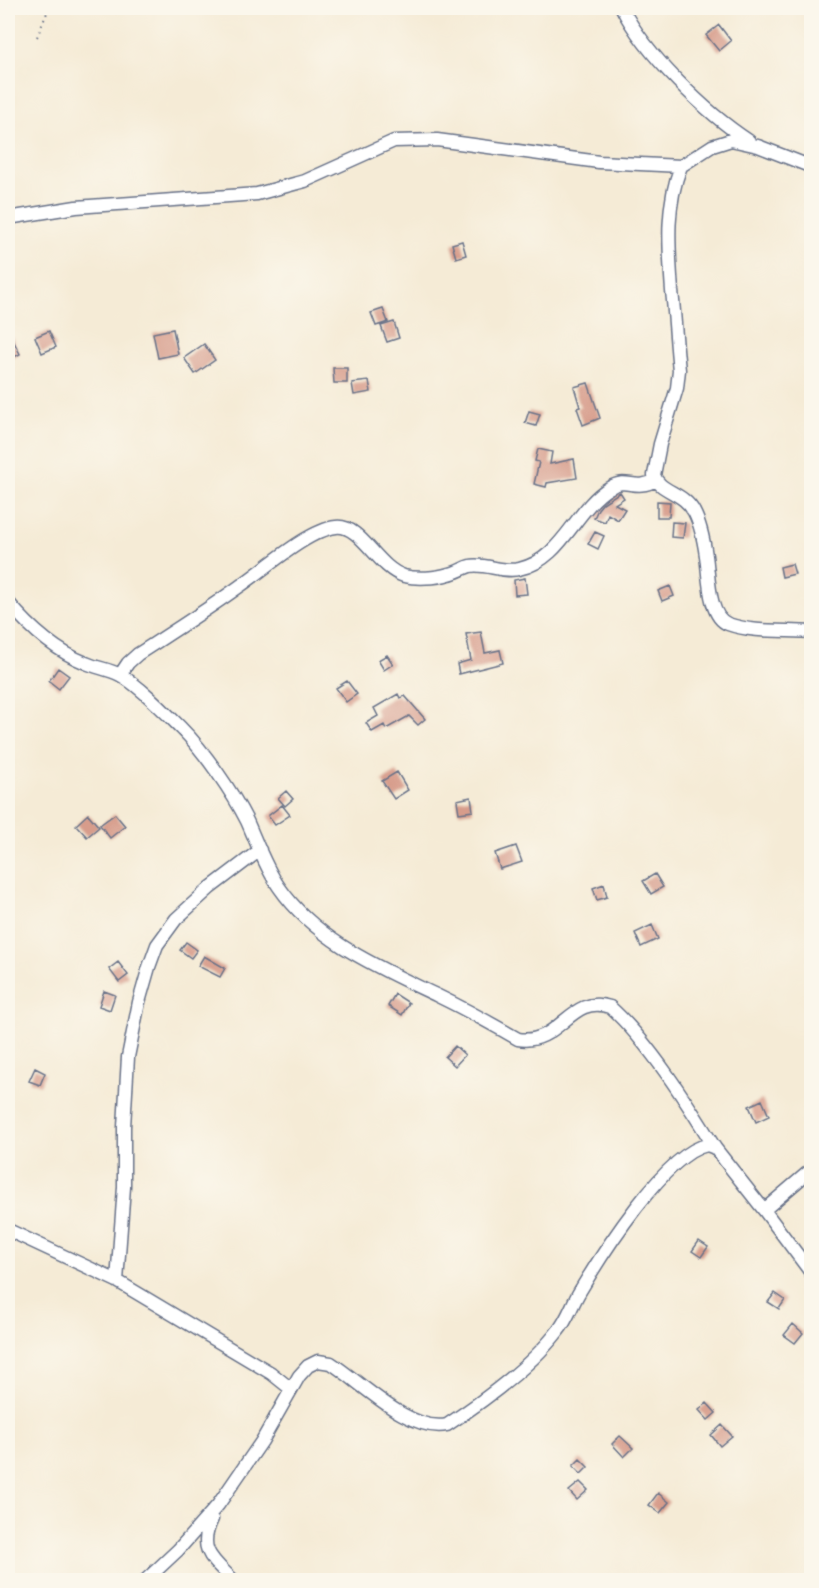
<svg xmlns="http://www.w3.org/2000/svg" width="819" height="1588" viewBox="0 0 819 1588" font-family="Itim,sans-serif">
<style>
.building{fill:#d79c8b}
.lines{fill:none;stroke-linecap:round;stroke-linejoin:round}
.minor-casing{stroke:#677188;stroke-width:15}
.path{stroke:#677188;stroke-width:2;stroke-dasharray:1.5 4.5;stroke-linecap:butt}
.minor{stroke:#fff;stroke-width:12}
</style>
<rect width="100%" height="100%" fill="#fbf7ec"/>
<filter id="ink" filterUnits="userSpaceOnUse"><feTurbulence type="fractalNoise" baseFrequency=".0167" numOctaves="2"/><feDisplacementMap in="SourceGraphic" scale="12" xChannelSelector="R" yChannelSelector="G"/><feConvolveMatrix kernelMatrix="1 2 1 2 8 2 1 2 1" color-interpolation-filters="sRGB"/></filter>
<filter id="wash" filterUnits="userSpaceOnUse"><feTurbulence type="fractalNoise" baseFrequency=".008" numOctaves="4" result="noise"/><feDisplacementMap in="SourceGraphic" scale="24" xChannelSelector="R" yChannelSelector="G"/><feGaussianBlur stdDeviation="1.35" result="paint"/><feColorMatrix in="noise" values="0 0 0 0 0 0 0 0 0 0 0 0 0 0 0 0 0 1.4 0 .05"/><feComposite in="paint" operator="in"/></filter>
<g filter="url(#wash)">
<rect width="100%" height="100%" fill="#f5ebd6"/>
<g id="blocks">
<path class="building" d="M719 25 731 41 719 51 706 35Z
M462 241 466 255 456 258 452 244Z
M383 309 388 322 376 326 371 313Z
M394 322 399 338 387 342 381 326Z
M173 329 178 354 158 358 153 333Z
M8 330 20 354 8 360Z
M49 331 56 347 42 353 35 337Z
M204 344 215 360 195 374 184 358Z
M333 368H347V383H334Z
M369 381 371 392 354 395 352 383Z
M588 383 600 418 583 425 577 408 580 407 574 387Z
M529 411 540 414 536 426 525 423Z
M538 449 552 452 550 464 574 459 577 478 547 483 546 487 534 484 539 462 535 461Z
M620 492 624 498 615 504 625 509 618 520 608 514 605 522 594 518 598 509 603 503Z
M657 501 670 502 669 517H657Z
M672 522 685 523 683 538 671 537Z
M595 532 604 536 598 549 588 544Z
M792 564 795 574 782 577 780 567Z
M525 578 527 594 515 595 514 580Z
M670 586 674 596 662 601 658 591Z
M481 632 485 653 500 650 503 663 459 674 457 664 471 660 466 634Z
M387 655 393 664 384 670 378 660Z
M58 668 69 676 59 689 49 681Z
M347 681 357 694 346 702 336 688Z
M398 694 400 698 405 696 425 719 418 725 409 716 386 729 384 725 372 732 366 723 378 716 374 708Z
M397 772 408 790 394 799 382 781Z
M286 791 293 799 285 806 278 798Z
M471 797 473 811 459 813 457 800Z
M282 805 290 815 275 825 268 816Z
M88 814 99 827 87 837 76 825Z
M115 814 125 826 110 838 100 825Z
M516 846 522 862 500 869 495 853Z
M655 874 663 887 651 894 643 881Z
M604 884 607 897 597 900 593 888Z
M652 925 658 939 641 947 635 933Z
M186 942 197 950 191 958 180 950Z
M204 956 225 968 220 977 198 966Z
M118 962 128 975 119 982 109 969Z
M104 991 115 995 110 1010 99 1006Z
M395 994 409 1003 402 1015 388 1006Z
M455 1046 465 1055 455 1066 445 1057Z
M35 1068 45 1073 40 1085 29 1081Z
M762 1100 769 1116 756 1122 749 1106Z
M699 1241 708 1247 701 1257 692 1251Z
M775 1293 785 1300 779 1309 768 1302Z
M793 1324 803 1333 795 1343 784 1335Z
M707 1403 716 1413 708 1420 699 1410Z
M722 1425 732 1436 720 1446 711 1435Z
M620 1436 633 1448 624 1457 612 1444Z
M580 1459 588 1467 581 1474 573 1466Z
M580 1482 588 1490 577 1500 569 1491Z
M658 1493 669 1502 660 1513 649 1505Z"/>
</g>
</g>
<g filter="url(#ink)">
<use href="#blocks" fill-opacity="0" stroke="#677188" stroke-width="1.5"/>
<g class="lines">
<defs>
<path id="minor" d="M622 8C645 54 706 113 749 141
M681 166C665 207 669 248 672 291 675 317 676 343 679 370L677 388 660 444 654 475C659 492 684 492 694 512 701 525 704 542 706 556 709 574 708 617 728 624 753 633 785 630 812 632
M8 218 76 207 257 194 305 181 394 141 437 140 599 162 681 166 712 146 731 140 758 146 812 167
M8 602C29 627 55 651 86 663 97 668 109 669 120 675 139 685 166 713 182 729 204 751 233 793 247 821 257 843 265 867 279 887 317 942 380 968 438 996 465 1009 492 1024 518 1039 560 1046 570 993 610 1007 648 1041 688 1104 715 1148
M120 675 128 663 138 654C172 632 207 610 240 586 264 570 308 530 336 527 361 524 377 568 404 576 417 579 436 578 449 574 456 573 463 568 470 566 486 563 502 573 519 569 562 560 575 509 609 488 627 476 634 492 656 480
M764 1210 812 1274
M8 1230 117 1281 271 1373 291 1389
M117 1281 124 1187V1127L128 1057 139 1002 149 967 157 945 176 919 210 888 260 850
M212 1519C197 1550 212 1559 233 1580
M146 1580 178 1550 218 1505 262 1441 299 1376 308 1366 318 1361 331 1363C362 1383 410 1433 447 1425 485 1400 531 1366 558 1331 568 1319 572 1304 580 1291 602 1254 666 1153 707 1145L715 1148 764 1210 812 1169"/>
</defs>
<use href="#minor" class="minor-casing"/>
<path class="path" d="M37 37 49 8"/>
<use href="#minor" class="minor"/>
</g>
</g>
<rect width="819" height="1588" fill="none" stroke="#fbf7ec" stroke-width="30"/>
</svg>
